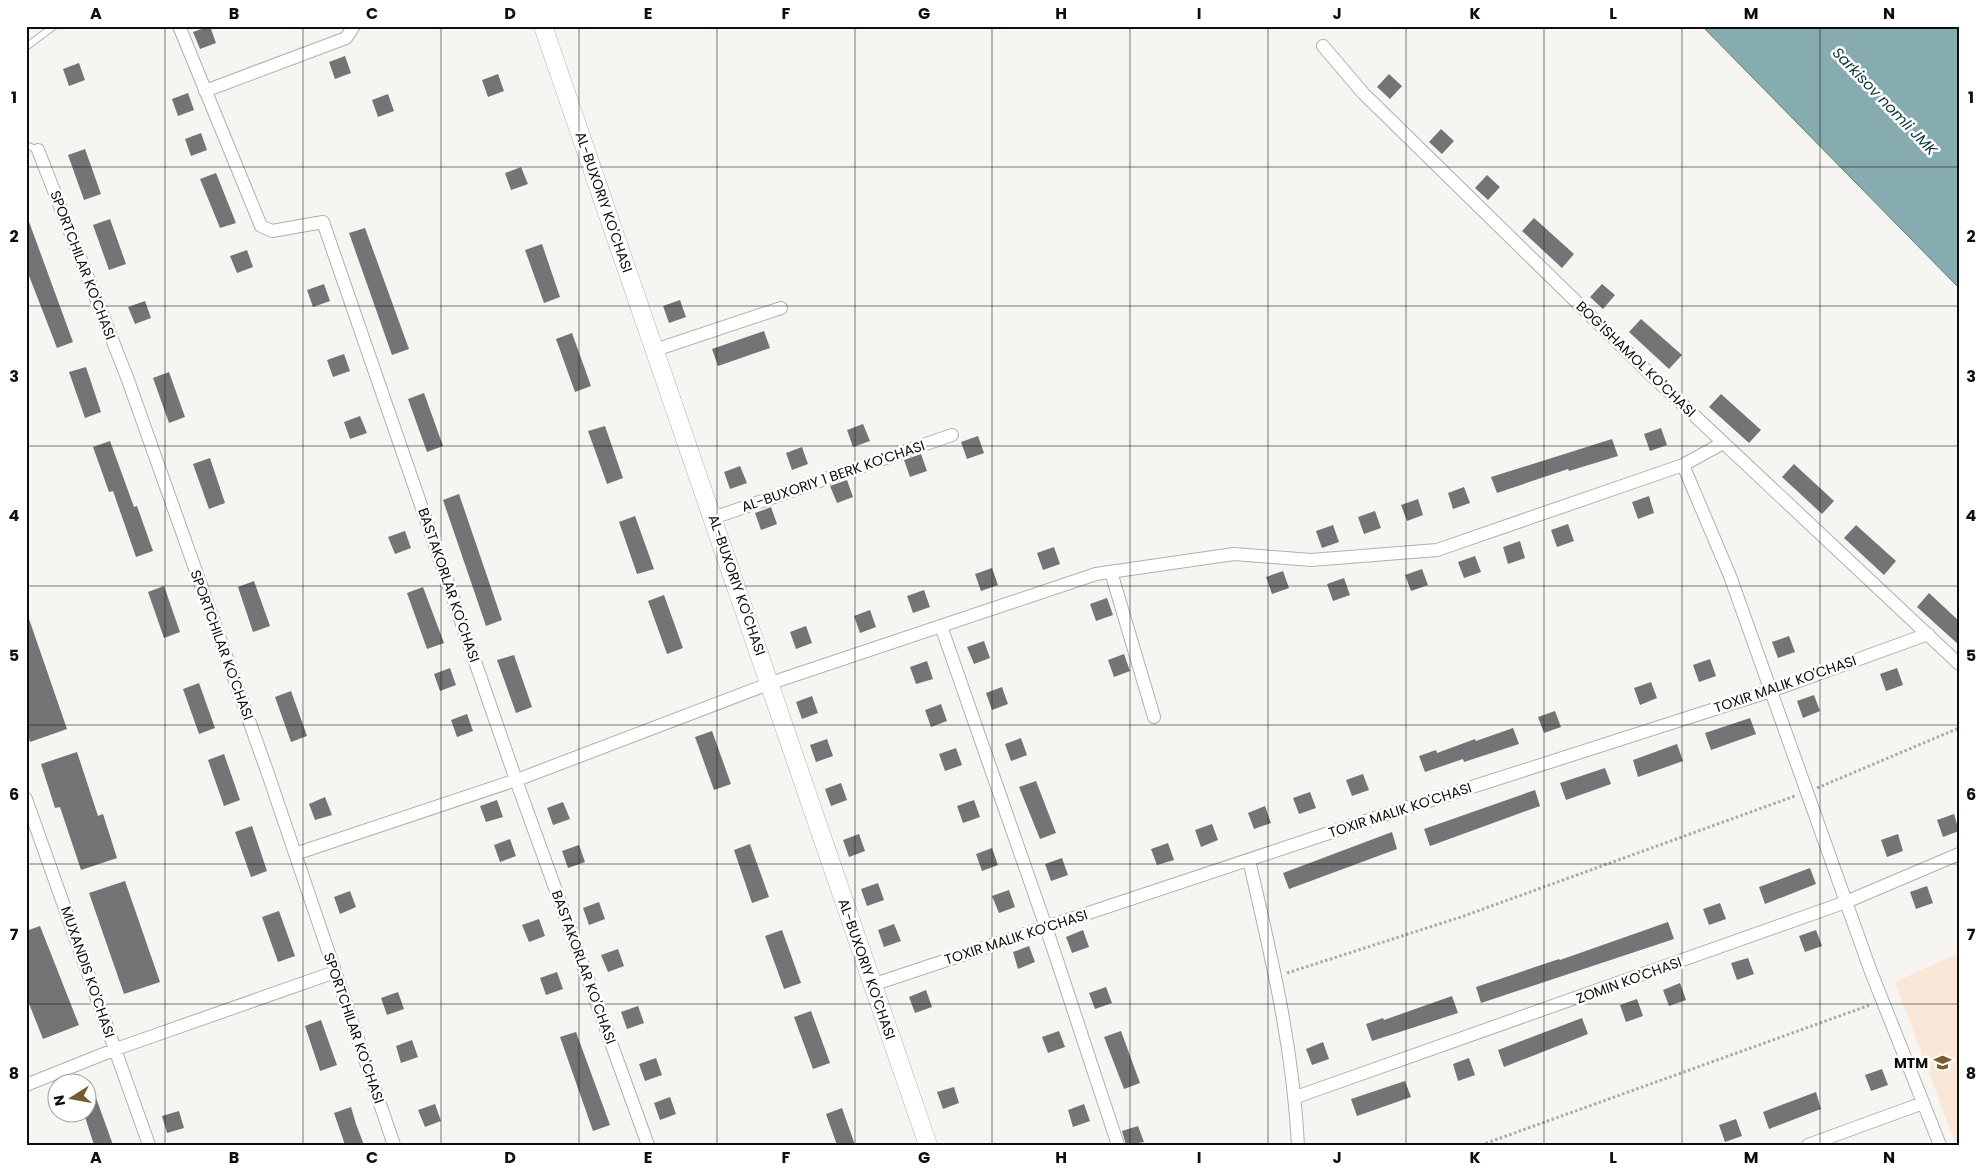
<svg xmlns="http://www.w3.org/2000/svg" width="1985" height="1171" viewBox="0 0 1985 1171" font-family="Poppins,sans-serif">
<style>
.education{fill:#fbe7d8}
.water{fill:#87acaf;stroke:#637d7e}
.building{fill:#747476}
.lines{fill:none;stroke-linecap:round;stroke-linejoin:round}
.lane-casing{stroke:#b1b0ae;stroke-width:8}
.street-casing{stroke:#b1b0ae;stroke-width:14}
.secondary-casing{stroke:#b1b0ae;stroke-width:19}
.path{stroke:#aaaaa7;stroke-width:3;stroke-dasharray:2.5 2.5;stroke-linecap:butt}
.lane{stroke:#fff;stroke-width:6}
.street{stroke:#fff;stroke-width:12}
.secondary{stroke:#fff;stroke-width:18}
.grid{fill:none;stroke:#0e0e0d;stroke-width:1;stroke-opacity:0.55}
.labels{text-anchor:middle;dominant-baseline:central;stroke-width:5;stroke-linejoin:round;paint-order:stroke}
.street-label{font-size:14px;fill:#0e0e0d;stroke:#fff}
.poi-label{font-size:14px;font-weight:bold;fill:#0e0e0d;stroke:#fff;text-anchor:end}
.water-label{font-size:15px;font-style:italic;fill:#103639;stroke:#fff}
.neatline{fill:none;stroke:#0e0e0d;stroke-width:2}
.grid-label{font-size:16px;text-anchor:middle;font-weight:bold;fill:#0e0e0d}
</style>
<rect width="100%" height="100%" fill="#f6f5f2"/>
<path class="education" d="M1959 953V1145H1956L1895 982Z"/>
<path class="water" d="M1702 26H1959V288Z"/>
<path class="building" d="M210 26 216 43 200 49 193 32Z
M345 56 351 73 335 79 329 62Z
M79 63 85 80 69 86 63 69Z
M498 74 504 91 488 97 482 80Z
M1389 74 1402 86 1390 99 1377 87Z
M188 93 194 110 178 116 172 99Z
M388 94 394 111 378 117 372 100Z
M1441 129 1454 141 1442 154 1429 142Z
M201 133 207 150 191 156 185 139Z
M85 149 101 194 84 200 68 155Z
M521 167 528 184 511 190 505 173Z
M216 173 236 223 220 228 200 179Z
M1487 175 1500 187 1488 200 1475 188Z
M1534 218 1574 254 1562 268 1522 231Z
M26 219H28L73 342 57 348 26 268Z
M110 219 126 264 109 270 93 225Z
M365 228 409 349 392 355 349 233Z
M542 244 560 297 544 303 525 250Z
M247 250 253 267 237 273 230 256Z
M324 284 330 301 313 307 307 290Z
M1602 284 1615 295 1603 309 1590 297Z
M680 300 686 317 669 323 663 306Z
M145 301 151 318 135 324 128 307Z
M1641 319 1682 355 1669 369 1629 332Z
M764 331 770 348 718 366 712 349Z
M572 333 591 386 575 392 556 339Z
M344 354 350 371 333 377 327 360Z
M86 367 101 412 85 418 69 372Z
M169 372 185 417 169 423 153 378Z
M424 393 443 446 427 452 408 399Z
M1721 394 1761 430 1749 443 1709 407Z
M360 416 367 433 350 439 344 422Z
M863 424 870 441 853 447 847 430Z
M605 426 623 478 607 484 588 431Z
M1661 428 1667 445 1650 451 1644 434Z
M978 436 984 453 967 459 961 442Z
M1612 439 1618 456 1569 471 1568 469 1497 493 1491 477Z
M110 441 134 507 137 506 153 551 136 557 113 491 109 492 93 447Z
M802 447 808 464 792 470 786 453Z
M921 454 927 471 910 477 904 460Z
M210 458 225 503 209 509 193 464Z
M1794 464 1834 501 1822 514 1782 477Z
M740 466 747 483 730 489 724 472Z
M847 480 853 497 837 503 830 486Z
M1464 487 1470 503 1453 509 1448 493Z
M459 494 502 620 486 626 443 500Z
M1649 496 1654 513 1638 519 1632 502Z
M1418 499 1423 515 1407 521 1401 505Z
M771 507 777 524 761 530 755 513Z
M1375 511 1381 528 1364 534 1358 517Z
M635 516 654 569 637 574 619 522Z
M1568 524 1574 541 1557 547 1551 530Z
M1333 525 1339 542 1322 548 1316 531Z
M1856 525 1896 561 1884 575 1844 538Z
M405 531 411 548 395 554 388 537Z
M1520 541 1525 558 1508 564 1503 547Z
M1054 547 1060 564 1043 570 1037 553Z
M1475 556 1481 572 1464 578 1458 562Z
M992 568 998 585 981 591 975 574Z
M1422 569 1428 585 1411 591 1405 575Z
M1283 571 1289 588 1272 594 1266 577Z
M1344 578 1350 595 1333 601 1327 584Z
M254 581 270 626 253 632 238 587Z
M164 586 180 632 164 638 148 592Z
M423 587 444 643 427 649 407 593Z
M924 590 930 607 913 613 907 596Z
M1929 593 1959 621V645L1917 607Z
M664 595 683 648 667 654 648 601Z
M1107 598 1113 615 1096 621 1090 604Z
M870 610 876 627 860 633 854 616Z
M28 616 67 729 30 742 26 729V617Z
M806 626 812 643 796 649 790 632Z
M1789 636 1795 652 1778 658 1772 642Z
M984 641 990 658 974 664 967 647Z
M1124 654 1130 671 1114 677 1108 660Z
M514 655 532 707 516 713 497 660Z
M1710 659 1716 676 1699 682 1693 665Z
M927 661 933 679 916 684 910 667Z
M450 668 456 685 440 691 434 674Z
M1897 668 1903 685 1886 691 1880 674Z
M1651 682 1657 698 1640 705 1634 688Z
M199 683 215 728 199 734 183 689Z
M1002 687 1008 704 992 710 986 693Z
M291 691 307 736 291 742 275 697Z
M1814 695 1820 711 1803 718 1797 701Z
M812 696 818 713 802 719 796 702Z
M941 704 947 721 931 727 925 710Z
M1555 711 1561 727 1544 733 1538 717Z
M467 714 473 731 457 737 451 720Z
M1750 718 1756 734 1711 750 1705 733Z
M1513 728 1519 744 1464 762 1463 759 1425 772 1419 756 1436 750 1437 753 1475 739 1476 741Z
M712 731 731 784 714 790 695 737Z
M1021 738 1027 755 1011 761 1005 744Z
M827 739 833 756 816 762 810 745Z
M1677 744 1683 761 1638 777 1633 760Z
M956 748 962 765 945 771 939 754Z
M77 752 98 816 103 814 117 858 81 870 60 807 55 808 41 764Z
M224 754 240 800 224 806 208 760Z
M1605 768 1611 784 1566 800 1560 783Z
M1363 774 1369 790 1352 796 1346 780Z
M1036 781 1056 833 1040 839 1019 787Z
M841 783 847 800 831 806 825 789Z
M1535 790 1540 806 1430 846 1424 829Z
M1310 792 1316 808 1299 814 1293 798Z
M325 797 332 815 315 820 309 804Z
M497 800 503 817 486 822 480 806Z
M974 800 980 817 963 823 957 806Z
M563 802 570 819 553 825 547 808Z
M1265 806 1271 823 1254 829 1248 813Z
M1954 814 1959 831 1943 837 1937 820Z
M1212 824 1218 840 1201 847 1195 830Z
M252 826 267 871 251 877 235 832Z
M1392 832 1397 849 1289 889 1283 873Z
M859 834 865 851 849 857 843 840Z
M1898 834 1903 851 1887 857 1881 840Z
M510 839 516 856 500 862 494 845Z
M1168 843 1174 860 1157 865 1151 849Z
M750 844 769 897 752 903 734 850Z
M579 845 585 862 568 868 562 851Z
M992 848 998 865 982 871 976 854Z
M1062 858 1068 875 1051 881 1045 864Z
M1810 868 1816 884 1765 904 1759 887Z
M125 881 160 982 124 994 89 893Z
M878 883 884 900 867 906 861 889Z
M1927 886 1933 903 1916 909 1910 892Z
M1009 890 1015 907 999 913 992 896Z
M350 891 356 907 340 914 334 897Z
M599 902 605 919 589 925 583 908Z
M1720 903 1726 919 1709 925 1703 909Z
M279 911 295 956 278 962 262 917Z
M539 919 545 936 529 942 522 925Z
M1668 922 1674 939 1481 1003 1476 987 1559 959 1560 960Z
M894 924 901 941 884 947 878 930Z
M40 926 79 1025 43 1039 26 996V931Z
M782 930 801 983 784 989 765 936Z
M1083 930 1089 947 1072 953 1066 937Z
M1816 930 1822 946 1805 952 1799 936Z
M1029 946 1035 962 1018 969 1013 952Z
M618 949 624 966 608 972 601 955Z
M1748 958 1754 974 1737 980 1731 963Z
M557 972 563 989 546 995 540 978Z
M1680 983 1686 1000 1669 1006 1663 990Z
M1106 987 1112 1003 1095 1009 1089 993Z
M926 990 932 1007 915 1013 909 997Z
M398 992 404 1009 387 1015 381 998Z
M1452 996 1458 1013 1372 1041 1366 1024 1383 1018 1384 1020Z
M1637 999 1643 1016 1626 1022 1620 1005Z
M638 1006 644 1023 627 1029 621 1012Z
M811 1011 830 1063 813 1069 794 1017Z
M1582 1018 1588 1034 1504 1067 1498 1050Z
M321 1020 337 1065 320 1071 305 1026Z
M1059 1031 1065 1047 1048 1053 1042 1037Z
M1121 1031 1140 1083 1124 1089 1104 1037Z
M576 1032 610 1125 593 1131 560 1037Z
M412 1040 418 1057 401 1063 396 1046Z
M1323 1042 1329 1059 1312 1065 1306 1049Z
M656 1058 662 1075 645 1081 639 1064Z
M1469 1058 1475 1075 1458 1081 1453 1064Z
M1882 1069 1888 1085 1871 1091 1865 1075Z
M88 1081H90L113 1145H94L84 1114H88Z
M1405 1081 1411 1097 1357 1116 1351 1099Z
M954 1087 959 1103 943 1109 937 1092Z
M1816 1092 1821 1109 1769 1129 1763 1112Z
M670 1097 676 1114 660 1120 654 1103Z
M435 1104 441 1121 425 1127 418 1110Z
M1084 1104 1090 1121 1073 1127 1068 1110Z
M351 1107 356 1124 364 1145H345L334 1113Z
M842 1108 855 1145H837L826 1114Z
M179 1111 184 1128 167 1133 162 1116Z
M1736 1119 1742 1136 1725 1142 1719 1125Z
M1138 1126 1144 1142 1126 1145 1122 1131Z"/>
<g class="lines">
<defs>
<path id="lane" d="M26 47 54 26
M26 145 38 150"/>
<path id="street" d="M179 26 261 226 272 231 323 222 516 780 648 1145
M1323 46 1363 93 1648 372 1959 664
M205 91 346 38 354 26
M38 150 128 380 267 771 394 1145
M655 350 781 308
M1683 465 1730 576 1871 972 1940 1145
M713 518 952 435
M1111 572 1154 717
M941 626 1046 927 1118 1145
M26 799 149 1145
M295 854 522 778 771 683 1096 574 1234 554 1311 560 1437 550 1683 465 1723 443
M1249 860C1271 955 1293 1046 1298 1145
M872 985 1338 830 1771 691 1928 634
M26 1085 116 1049 335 972
M1296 1097 1846 902 1959 854
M1808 1145 1923 1103"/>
<path id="secondary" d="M543 26 928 1145"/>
</defs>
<use href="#lane" class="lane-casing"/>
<use href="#street" class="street-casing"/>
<use href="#secondary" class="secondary-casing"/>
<path class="path" d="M1817 788 1959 728
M1287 973 1461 917 1795 796
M1481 1145 1870 1005"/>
<use href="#lane" class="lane"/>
<use href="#street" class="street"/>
<use href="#secondary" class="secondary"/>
</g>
<path class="grid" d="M165 26V1145M303 26V1145M441 26V1145M579 26V1145M717 26V1145M855 26V1145M992 26V1145M1130 26V1145M1268 26V1145M1406 26V1145M1544 26V1145M1682 26V1145M1820 26V1145M26 167H1959M26 306H1959M26 446H1959M26 586H1959M26 725H1959M26 864H1959M26 1004H1959"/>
<defs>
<symbol id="school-bare" viewBox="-9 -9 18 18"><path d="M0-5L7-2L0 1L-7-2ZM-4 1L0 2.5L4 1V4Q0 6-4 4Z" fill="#785b2f" stroke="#fff" stroke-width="2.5" paint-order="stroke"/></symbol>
</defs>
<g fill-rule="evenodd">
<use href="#school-bare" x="1930" y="1050" width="25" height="25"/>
</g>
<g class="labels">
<g class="street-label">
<text transform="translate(604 202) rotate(71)">AL-BUXORIY KO'CHASI</text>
<text transform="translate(83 265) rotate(69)">SPORTCHILAR KO'CHASI</text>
<text transform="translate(1636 359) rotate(44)">BOG'ISHAMOL KO'CHASI</text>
<text transform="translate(833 476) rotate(-19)">AL-BUXORIY 1 BERK KO'CHASI</text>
<text transform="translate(449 585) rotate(71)">BASTAKORLAR KO'CHASI</text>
<text transform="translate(737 585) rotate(71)">AL-BUXORIY KO'CHASI</text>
<text transform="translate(222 645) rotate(70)">SPORTCHILAR KO'CHASI</text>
<text transform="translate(1785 684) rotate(-19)">TOXIR MALIK KO'CHASI</text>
<text transform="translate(1400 810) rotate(-18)">TOXIR MALIK KO'CHASI</text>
<text transform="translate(1016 937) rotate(-18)">TOXIR MALIK KO'CHASI</text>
<text transform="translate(584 967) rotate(70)">BASTAKORLAR KO'CHASI</text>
<text transform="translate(867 969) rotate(71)">AL-BUXORIY KO'CHASI</text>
<text transform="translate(88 972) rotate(71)">MUXANDIS KO'CHASI</text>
<text transform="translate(1629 980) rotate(-20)">ZOMIN KO'CHASI</text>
<text transform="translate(354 1028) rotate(71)">SPORTCHILAR KO'CHASI</text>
</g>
<g class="poi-label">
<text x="1928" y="1063">MTM</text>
</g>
<g class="water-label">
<text transform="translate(1885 101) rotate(46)">Sarkisov nomli JMK</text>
</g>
</g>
<rect width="1985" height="1171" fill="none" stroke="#ffffff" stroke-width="55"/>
<g transform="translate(72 1098) rotate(259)"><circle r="24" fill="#ffffff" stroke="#9f9f9e"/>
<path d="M0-4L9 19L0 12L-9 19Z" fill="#785b2f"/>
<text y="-8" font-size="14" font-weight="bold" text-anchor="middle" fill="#0e0e0d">N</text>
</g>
<rect x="28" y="28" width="1930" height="1116" class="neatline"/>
<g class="grid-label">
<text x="96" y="19">A</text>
<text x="234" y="19">B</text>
<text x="372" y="19">C</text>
<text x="510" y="19">D</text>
<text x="648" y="19">E</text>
<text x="786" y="19">F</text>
<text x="924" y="19">G</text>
<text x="1061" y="19">H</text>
<text x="1199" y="19">I</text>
<text x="1337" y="19">J</text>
<text x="1475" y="19">K</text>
<text x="1613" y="19">L</text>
<text x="1751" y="19">M</text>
<text x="1889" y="19">N</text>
<text x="14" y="103">1</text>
<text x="1971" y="103">1</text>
<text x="14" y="242">2</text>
<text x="1971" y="242">2</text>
<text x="14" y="382">3</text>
<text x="1971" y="382">3</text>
<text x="14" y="521">4</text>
<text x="1971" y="521">4</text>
<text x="14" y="661">5</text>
<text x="1971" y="661">5</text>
<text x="14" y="800">6</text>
<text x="1971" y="800">6</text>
<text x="14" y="940">7</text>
<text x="1971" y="940">7</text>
<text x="14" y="1079">8</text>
<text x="1971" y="1079">8</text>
<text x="96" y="1163">A</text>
<text x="234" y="1163">B</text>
<text x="372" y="1163">C</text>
<text x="510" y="1163">D</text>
<text x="648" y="1163">E</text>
<text x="786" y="1163">F</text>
<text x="924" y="1163">G</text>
<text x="1061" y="1163">H</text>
<text x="1199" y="1163">I</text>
<text x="1337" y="1163">J</text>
<text x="1475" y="1163">K</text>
<text x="1613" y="1163">L</text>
<text x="1751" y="1163">M</text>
<text x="1889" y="1163">N</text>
</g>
</svg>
